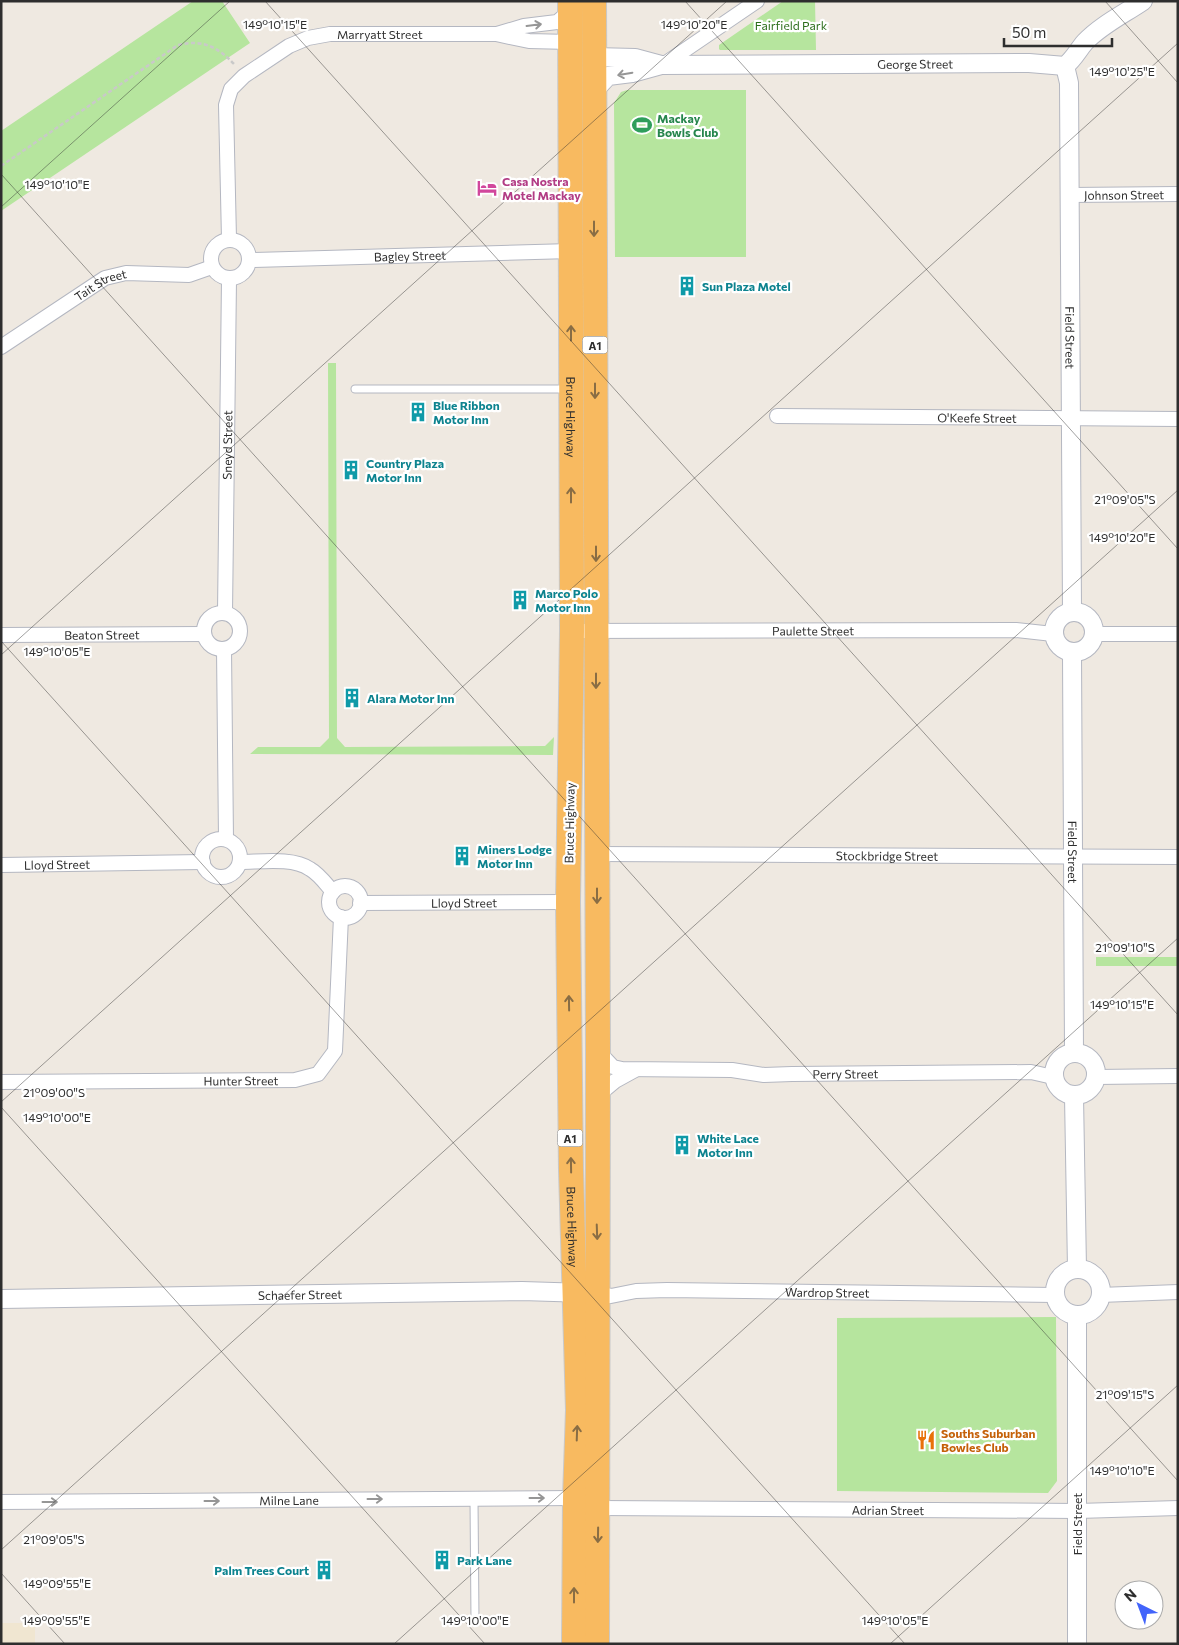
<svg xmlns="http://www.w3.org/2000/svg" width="1179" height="1645" viewBox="0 0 1179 1645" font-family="Commissioner,sans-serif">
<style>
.education{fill:#f0e6d1}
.park{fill:#b6e59e}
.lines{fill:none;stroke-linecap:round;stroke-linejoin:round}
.service-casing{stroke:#b4b7c1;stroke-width:9}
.minor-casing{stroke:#b4b7c1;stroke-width:16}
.tertiary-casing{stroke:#b4b7c1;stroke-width:20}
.trunk-casing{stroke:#c9c9c9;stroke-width:26}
.path{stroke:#c9c9c9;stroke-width:2.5;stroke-dasharray:4 2.5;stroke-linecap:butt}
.service{stroke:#fff;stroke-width:7}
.minor{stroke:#fff;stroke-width:14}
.tertiary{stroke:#fff;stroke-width:18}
.trunk{stroke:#f8ba60;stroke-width:24}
.oneway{stroke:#969696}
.oneway2{stroke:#896d44}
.ticks{fill:none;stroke:#2e2e2e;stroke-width:1;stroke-opacity:0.45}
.labels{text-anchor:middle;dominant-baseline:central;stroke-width:4.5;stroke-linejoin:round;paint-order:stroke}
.shield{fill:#fff;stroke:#6d6d6d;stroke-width:1}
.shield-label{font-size:11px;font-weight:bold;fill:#2e2e2e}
.park-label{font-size:12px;fill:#2c6e1b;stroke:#fff}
.street-label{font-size:12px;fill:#2e2e2e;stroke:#fff}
.leisure-label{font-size:12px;font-weight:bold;fill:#27864d;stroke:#fff;text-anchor:start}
.hotel-label{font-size:12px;font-weight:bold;fill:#b23c85;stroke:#fff;text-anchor:start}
.culture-label{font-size:12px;font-weight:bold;fill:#0d838f;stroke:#fff;text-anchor:start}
.food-label{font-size:12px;font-weight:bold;fill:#c56008;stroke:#fff;text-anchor:start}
.ticks-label{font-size:12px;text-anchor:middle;fill:#2e2e2e;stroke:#fff;stroke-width:4.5;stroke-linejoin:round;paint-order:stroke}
</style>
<rect width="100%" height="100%" fill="#efe9e1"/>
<path class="education" d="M1 1623H35V1644H1Z"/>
<path class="park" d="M193 1H222L250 43 1 211V131Z
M783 1H815L816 50H720L719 49V45Z
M627 90H746V257H615L614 103 621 92Z
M328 363H336L337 738 345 747 545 746 554 737 553 755 250 754 258 747H320L329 738Z
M1096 957H1178V966H1096Z
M1056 1317 1057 1481 1048 1493 837 1491V1318Z"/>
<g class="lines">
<defs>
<path id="service" d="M355 389H568
M474 1499 475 1620"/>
<g id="minor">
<path d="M497 34 524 26 557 22 570 11"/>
<path d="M663 65 757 1"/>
<path id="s1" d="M1070 195 1178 194"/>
<path id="s2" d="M229 239 226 105 231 89 244 76 289 46 308 38 330 34H496L529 41 570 42"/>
<circle cx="230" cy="259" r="19"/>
<path id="s3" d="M250 260 571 251"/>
<path id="s4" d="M1 347 105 278 126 273 189 275 212 267"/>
<path id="s5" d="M777 416 1178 419"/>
<circle cx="222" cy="631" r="18"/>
<path id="s6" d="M225 613 229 279"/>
<path id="s7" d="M572 631 1016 630 1053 634"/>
<path d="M1094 634H1178"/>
<path id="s8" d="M1 635 204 634"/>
<path d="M224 649 226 839"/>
<circle cx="221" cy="858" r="19"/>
<path id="s9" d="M596 854 1178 857"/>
<path d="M240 862C260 862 293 857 310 869 319 874 326 884 333 892"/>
<path id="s10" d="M1 865 203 862"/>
<circle cx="345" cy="902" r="16"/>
<path id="s11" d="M360 903 568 902"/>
<path id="s12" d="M598 1051 613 1067 622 1069 732 1070 764 1075 792 1074 1031 1072 1053 1077"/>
<path d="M1096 1077 1178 1076"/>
<path id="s13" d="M1 1082 295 1080 318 1074 335 1051 341 917"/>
<path d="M597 1096 615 1081 635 1070"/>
<path id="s14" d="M599 1294 611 1296 636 1291 667 1290 1055 1295"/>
<path d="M1100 1295 1178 1292"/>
<path id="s15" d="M1 1502 575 1498"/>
<path id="s16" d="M598 1508 1078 1511 1178 1508"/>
</g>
<g id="tertiary">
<path d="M594 57 635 58 661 65"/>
<path id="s17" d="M1065 66 1069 83 1072 611"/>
<path id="s18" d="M594 91 608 76 632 73 661 65 1029 63 1065 66C1074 59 1078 50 1085 42 1101 25 1124 14 1143 1"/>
<circle cx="1074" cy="632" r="20"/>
<path id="s19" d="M1072 652 1074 1053"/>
<circle cx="1075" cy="1074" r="21"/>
<path d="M1074 1096 1077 1269"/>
<circle cx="1078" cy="1292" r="23"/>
<path id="s20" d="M1 1299 522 1291 586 1293"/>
<path d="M1077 1315V1644"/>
</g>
<g id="trunk">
<path id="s21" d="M570 1 572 631 568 902 571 1170 578 1410 575 1498 574 1644"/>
<path d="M594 1 598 1051C596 1248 599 1446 597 1644"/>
</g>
</defs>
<use href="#service" class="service-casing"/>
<use href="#minor" class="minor-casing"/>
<use href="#tertiary" class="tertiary-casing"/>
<use href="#trunk" class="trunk-casing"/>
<path class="path" d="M1 166 178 45C203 39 218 47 235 65"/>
<use href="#service" class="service"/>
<use href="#minor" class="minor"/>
<use href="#tertiary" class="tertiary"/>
<use href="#trunk" class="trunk"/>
</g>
<defs><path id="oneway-shaft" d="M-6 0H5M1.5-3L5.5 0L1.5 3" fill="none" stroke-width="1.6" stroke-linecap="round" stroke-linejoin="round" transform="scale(1.25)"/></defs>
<g class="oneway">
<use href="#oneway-shaft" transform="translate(534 25) rotate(-7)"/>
<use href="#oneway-shaft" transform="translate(625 74) rotate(170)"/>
<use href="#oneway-shaft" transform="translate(537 1498)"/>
<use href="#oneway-shaft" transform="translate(375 1499)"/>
<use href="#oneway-shaft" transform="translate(212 1501)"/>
<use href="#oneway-shaft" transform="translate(50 1502)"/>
</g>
<g class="oneway2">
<use href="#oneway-shaft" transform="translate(594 229) rotate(90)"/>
<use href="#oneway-shaft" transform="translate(571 333) rotate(-90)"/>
<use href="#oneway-shaft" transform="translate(595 391) rotate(90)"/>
<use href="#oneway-shaft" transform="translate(571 495) rotate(-90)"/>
<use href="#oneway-shaft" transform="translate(596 554) rotate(90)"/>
<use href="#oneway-shaft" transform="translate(596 681) rotate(90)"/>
<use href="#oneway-shaft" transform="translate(597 896) rotate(90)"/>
<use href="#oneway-shaft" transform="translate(569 1003) rotate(-91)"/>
<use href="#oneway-shaft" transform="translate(571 1165) rotate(-91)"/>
<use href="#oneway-shaft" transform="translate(597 1232) rotate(88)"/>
<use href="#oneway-shaft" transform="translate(577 1433) rotate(-88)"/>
<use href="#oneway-shaft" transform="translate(598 1535) rotate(91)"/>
<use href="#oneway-shaft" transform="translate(574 1595) rotate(-90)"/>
</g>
<path class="ticks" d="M265 1 1178 1015M685 1 1178 549M1105 1 1178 83M1 174 1178 1481M1 207 230 1M1 641 905 1644M1 655 727 1M1 1102 1178 43M1 1107 485 1644M1 1550 1178 490M1 1573 65 1644M394 1644 1178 938M890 1644 1178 1385"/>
<defs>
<symbol id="stadium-bare" viewBox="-9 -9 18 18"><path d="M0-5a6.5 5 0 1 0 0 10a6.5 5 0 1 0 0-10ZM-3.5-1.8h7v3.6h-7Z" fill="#2e9e5b" stroke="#fff" stroke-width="2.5" paint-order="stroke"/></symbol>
<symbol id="hotel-bare" viewBox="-9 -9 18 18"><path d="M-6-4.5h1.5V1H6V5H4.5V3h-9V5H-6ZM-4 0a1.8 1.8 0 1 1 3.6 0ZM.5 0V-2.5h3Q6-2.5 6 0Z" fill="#d1479c" stroke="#fff" stroke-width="2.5" paint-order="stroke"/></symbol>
<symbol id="building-bare" viewBox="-9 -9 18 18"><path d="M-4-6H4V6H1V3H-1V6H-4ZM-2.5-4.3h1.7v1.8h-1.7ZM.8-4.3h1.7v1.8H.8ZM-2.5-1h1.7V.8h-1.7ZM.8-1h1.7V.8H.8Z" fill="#0f9aa8" stroke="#fff" stroke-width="2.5" paint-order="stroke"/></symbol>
<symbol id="restaurant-bare" viewBox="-9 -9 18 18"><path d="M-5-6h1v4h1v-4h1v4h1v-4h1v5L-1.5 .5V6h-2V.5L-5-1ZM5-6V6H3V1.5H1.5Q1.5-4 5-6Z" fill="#e8710a" stroke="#fff" stroke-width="2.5" paint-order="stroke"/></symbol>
</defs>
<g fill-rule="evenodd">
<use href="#stadium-bare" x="628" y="111" width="28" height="28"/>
<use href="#hotel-bare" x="473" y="174" width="28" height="28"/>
<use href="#building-bare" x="673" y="272" width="28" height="28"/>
<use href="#building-bare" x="404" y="398" width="28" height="28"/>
<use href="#building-bare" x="337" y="456" width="28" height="28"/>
<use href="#building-bare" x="506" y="586" width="28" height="28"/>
<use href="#building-bare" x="338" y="684" width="28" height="28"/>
<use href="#building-bare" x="448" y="842" width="28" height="28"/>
<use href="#building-bare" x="668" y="1131" width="28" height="28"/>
<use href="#restaurant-bare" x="912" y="1426" width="28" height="28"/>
<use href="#building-bare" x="428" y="1546" width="28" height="28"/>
<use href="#building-bare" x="310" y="1556" width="28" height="28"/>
</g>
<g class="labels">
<g class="shield">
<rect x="582.5" y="336.5" width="25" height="17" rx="4"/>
<rect x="557.5" y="1129.5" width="25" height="17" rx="4"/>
</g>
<g class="shield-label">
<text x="595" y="345">A1</text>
<text x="570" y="1138">A1</text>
</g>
<g class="park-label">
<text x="791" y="25">Fairfield Park</text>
</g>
<g class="street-label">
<text stroke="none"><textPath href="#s2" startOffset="316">Marryatt Street</textPath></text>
<text stroke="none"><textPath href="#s18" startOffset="329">George Street</textPath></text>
<text stroke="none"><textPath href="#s1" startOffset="54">Johnson Street</textPath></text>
<text stroke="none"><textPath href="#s3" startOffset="160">Bagley Street</textPath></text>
<text stroke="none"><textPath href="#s4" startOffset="118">Tait Street</textPath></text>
<text stroke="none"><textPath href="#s17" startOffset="272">Field Street</textPath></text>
<text stroke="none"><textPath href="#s21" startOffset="416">Bruce Highway</textPath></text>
<text stroke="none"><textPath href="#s5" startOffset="200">O'Keefe Street</textPath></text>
<text stroke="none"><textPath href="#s6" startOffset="168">Sneyd Street</textPath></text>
<text stroke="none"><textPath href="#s7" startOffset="241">Paulette Street</textPath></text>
<text stroke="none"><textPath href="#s8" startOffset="101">Beaton Street</textPath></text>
<text transform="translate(569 823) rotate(-89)">Bruce Highway</text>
<text stroke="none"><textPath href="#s19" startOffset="200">Field Street</textPath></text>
<text stroke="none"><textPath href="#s9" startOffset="291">Stockbridge Street</textPath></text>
<text stroke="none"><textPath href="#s10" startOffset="56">Lloyd Street</textPath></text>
<text stroke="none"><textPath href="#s11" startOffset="104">Lloyd Street</textPath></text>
<text stroke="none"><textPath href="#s12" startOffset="255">Perry Street</textPath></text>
<text stroke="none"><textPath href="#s13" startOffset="240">Hunter Street</textPath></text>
<text stroke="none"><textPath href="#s21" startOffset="1226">Bruce Highway</textPath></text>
<text stroke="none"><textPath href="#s14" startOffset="229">Wardrop Street</textPath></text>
<text stroke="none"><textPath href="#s20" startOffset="299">Schaefer Street</textPath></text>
<text stroke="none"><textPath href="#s15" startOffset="288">Milne Lane</textPath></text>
<text stroke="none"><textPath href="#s16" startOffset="290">Adrian Street</textPath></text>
<text transform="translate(1077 1524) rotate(-90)">Field Street</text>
</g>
<g class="leisure-label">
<text x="657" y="118">Mackay<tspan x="657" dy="14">Bowls Club</tspan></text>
</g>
<g class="hotel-label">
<text x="502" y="181">Casa Nostra<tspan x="502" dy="14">Motel Mackay</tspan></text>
</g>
<g class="culture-label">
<text x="702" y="286">Sun Plaza Motel</text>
<text x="433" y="405">Blue Ribbon<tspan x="433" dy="14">Motor Inn</tspan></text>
<text x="366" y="463">Country Plaza<tspan x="366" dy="14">Motor Inn</tspan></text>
<text x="535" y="593">Marco Polo<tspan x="535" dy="14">Motor Inn</tspan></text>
<text x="367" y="698">Alara Motor Inn</text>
<text x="477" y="849">Miners Lodge<tspan x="477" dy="14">Motor Inn</tspan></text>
<text x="697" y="1138">White Lace<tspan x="697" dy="14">Motor Inn</tspan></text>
<text x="457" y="1560">Park Lane</text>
<text x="309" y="1570" text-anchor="end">Palm Trees Court</text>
</g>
<g class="food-label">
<text x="941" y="1433">Souths Suburban<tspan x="941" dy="14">Bowles Club</tspan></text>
</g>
</g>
<g class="ticks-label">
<text x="275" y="29">149°10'15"E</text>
<text x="694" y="29">149°10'20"E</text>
<text x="1122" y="76">149°10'25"E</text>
<text x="57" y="189">149°10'10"E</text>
<text x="1125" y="504">21°09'05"S</text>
<text x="1122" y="542">149°10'20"E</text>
<text x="57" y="656">149°10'05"E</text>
<text x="1125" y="952">21°09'10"S</text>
<text x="1122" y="1009">149°10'15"E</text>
<text x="54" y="1097">21°09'00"S</text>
<text x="57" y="1122">149°10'00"E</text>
<text x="1125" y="1399">21°09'15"S</text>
<text x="1122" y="1475">149°10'10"E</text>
<text x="54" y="1544">21°09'05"S</text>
<text x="57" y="1588">149°09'55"E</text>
<text x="56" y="1625">149°09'55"E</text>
<text x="475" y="1625">149°10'00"E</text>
<text x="895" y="1625">149°10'05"E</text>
</g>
<rect width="1179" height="1645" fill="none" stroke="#2e2e2e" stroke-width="5"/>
<g transform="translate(1139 1605) rotate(318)"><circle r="24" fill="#ffffff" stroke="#ababab"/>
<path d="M0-4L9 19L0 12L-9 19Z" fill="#4264fb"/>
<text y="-8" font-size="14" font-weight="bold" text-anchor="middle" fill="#2e2e2e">N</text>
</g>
<path d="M1004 38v8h108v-8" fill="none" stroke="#2e2e2e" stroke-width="2.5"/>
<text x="1012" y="38" font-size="15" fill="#2e2e2e" stroke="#ffffff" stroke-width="4" paint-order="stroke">50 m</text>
</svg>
